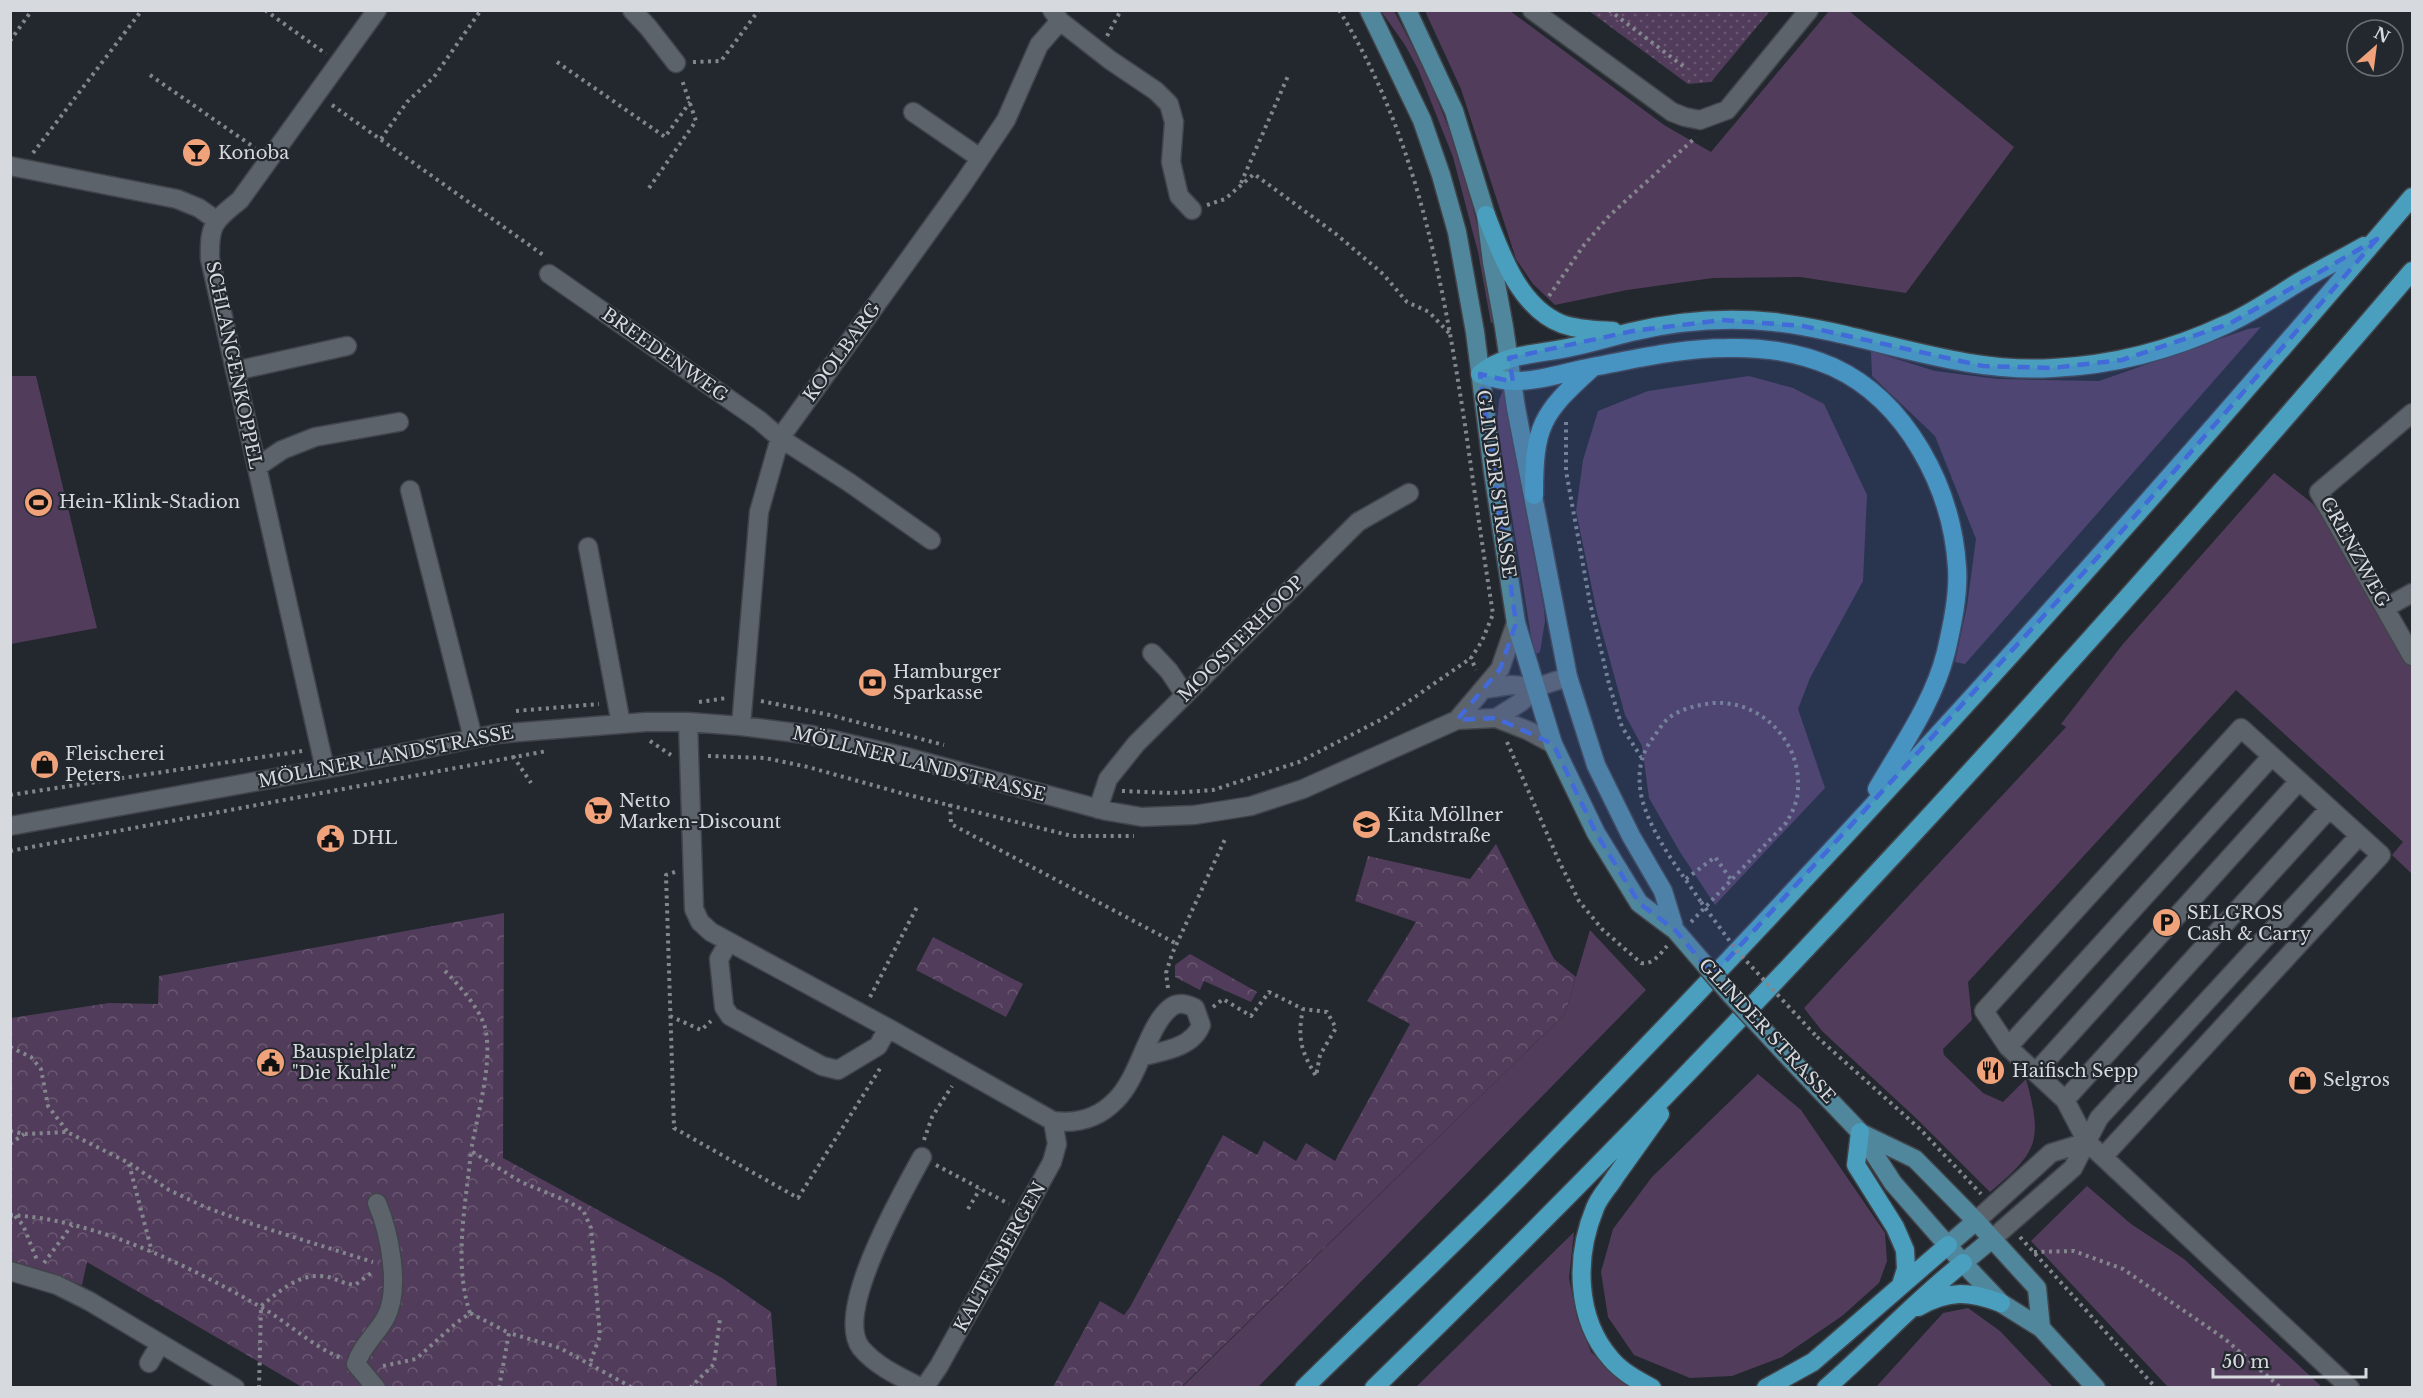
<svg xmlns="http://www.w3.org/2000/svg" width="2423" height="1398" viewBox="0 0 2423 1398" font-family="'Libre Baskerville',serif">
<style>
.grass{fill:#523c5b}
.park{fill:url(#park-crowns)}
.garden{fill:url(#garden-dots)}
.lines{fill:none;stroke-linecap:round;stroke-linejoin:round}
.minor-casing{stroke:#41444a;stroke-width:21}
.major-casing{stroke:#41444a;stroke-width:21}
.highway-casing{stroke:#41444a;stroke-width:21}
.path{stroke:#83878d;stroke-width:4;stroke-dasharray:3 4.5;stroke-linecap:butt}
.minor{stroke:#5d636b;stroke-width:18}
.major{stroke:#51879c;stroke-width:18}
.highway{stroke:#499fbd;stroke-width:18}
.major-bridge-casing{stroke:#41444a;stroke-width:21;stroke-linecap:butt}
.path-bridge{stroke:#83878d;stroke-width:4;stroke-dasharray:3 4.5;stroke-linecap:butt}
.major-bridge{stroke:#51879c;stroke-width:18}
.marked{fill:#426ad9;fill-opacity:0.2;stroke:#426ad9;stroke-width:4.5;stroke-dasharray:12 8;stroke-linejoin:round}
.labels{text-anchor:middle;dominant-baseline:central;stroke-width:4.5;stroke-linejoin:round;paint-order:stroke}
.poi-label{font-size:18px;fill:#d6d9de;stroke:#23282e;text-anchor:start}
.street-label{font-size:18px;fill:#d6d9de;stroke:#23282e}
</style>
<defs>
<pattern id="park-crowns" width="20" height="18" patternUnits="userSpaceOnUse" patternTransform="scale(1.5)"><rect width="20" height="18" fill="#523c5b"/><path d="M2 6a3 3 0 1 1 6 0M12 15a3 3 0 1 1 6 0" fill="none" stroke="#6a5872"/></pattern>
<pattern id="garden-dots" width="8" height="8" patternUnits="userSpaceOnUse" patternTransform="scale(1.5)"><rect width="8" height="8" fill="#523c5b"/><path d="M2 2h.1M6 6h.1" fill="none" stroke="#6a5872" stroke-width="1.8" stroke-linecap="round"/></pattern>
</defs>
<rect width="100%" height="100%" fill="#23282e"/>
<path class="grass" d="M1381 11H1394C1419 57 1442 106 1459 157 1476 211 1486 266 1496 322L1491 323 1478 252 1453 157 1418 69 1405 45Z
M1425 11H1510L1664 125 1711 152 1829 11H1849L2014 147 1906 293 1800 277 1713 278 1627 290 1555 305 1533 284 1516 259 1461 89Z
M2261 327 1965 664 1955 662 1967 606 1976 539 1935 436 1872 376 1871 351 1935 371 1998 379 2099 381 2248 329Z
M11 376H36L97 628 11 644Z
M1749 376 1793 388 1824 404 1867 495 1863 581 1810 678 1798 709 1825 788 1715 905 1680 852 1649 798 1642 746 1625 715 1597 613 1576 511 1583 460 1598 411 1648 391Z
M1504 388 1508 389 1523 496 1544 609 1545 621 1540 652 1536 654 1532 642 1497 423 1499 400Z
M2274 473 2312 503 2336 533 2412 668V874L2392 855 2403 842 2236 690 1968 982 1972 1020 1943 1049 1944 1055 1983 1093 2003 1102 2026 1079C2043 1141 2038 1152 1990 1192L1917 1119 1822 1031 1804 1008 2066 727 2061 724 2123 644Z
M1590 930 1646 990 1258 1387 1181 1388 1565 1014Z
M1758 1074 1801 1110 1885 1233 1887 1261 1879 1283 1842 1316 1782 1357 1732 1376 1690 1378 1634 1355 1608 1317 1601 1272 1613 1229 1652 1177Z
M2087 1186 2131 1224 2184 1259 2322 1387H2168L2031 1241Z
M1574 1232 1569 1278 1577 1318 1591 1352 1624 1383 1634 1387 1415 1388Z
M1968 1308 2000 1331 2053 1387H1876L1943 1313Z"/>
<path class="park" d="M1496 844 1554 959 1576 977 1565 1014 1181 1387H1053L1100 1301 1124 1315 1130 1307 1223 1135 1257 1155 1264 1141 1296 1161 1306 1143 1335 1161 1410 1024 1367 1001 1416 922 1355 901 1368 856 1470 879Z
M504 913 503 1158 722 1278 771 1312 777 1387H302L87 1262 82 1285 11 1262V1018L109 1003 158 1004 159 976Z
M933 937 1023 984 1006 1017 916 970Z
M1190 954 1257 992 1251 1002 1204 981 1200 990 1175 977V965Z"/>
<path class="garden" d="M1589 11H1770L1711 82 1688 84Z"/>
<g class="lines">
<defs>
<path id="minor" d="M632 10 648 27 676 63
M1052 10 1060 21 1110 60 1156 91 1169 104 1174 122 1171 162 1179 196 1192 210
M1532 10 1672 112 1685 117 1700 120 1727 110 1809 10
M913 112 980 158
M10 166 177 199 199 208 216 220
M549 274 759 420 780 438 850 483 931 540
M235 371 347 346
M2412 413 2319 492 2412 656
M257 467 282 450 315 437 399 422
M410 490 473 738
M588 547 621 724
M2385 608 2412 593
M1152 653 1169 671 1185 695
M1484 689 1511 685 1537 687 1568 677
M1496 718 1521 702 1537 687
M1457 720 1500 669 1516 623
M688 722 694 909 700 922 711 932 888 1028 1053 1121C1077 1124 1099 1118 1116 1100 1140 1076 1147 1027 1170 1008 1178 1001 1187 1004 1195 1008L1201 1025C1193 1047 1164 1051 1144 1056
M741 726 759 512 780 438 963 184 1006 120 1039 45 1060 21
M325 769 210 259C209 224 214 221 240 200L377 10
M1098 809 1108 779 1136 744 1358 522 1409 493
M10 826 325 769 496 734 646 722H688L741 726 812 735 906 757 1107 811 1142 817 1194 815 1251 806 1303 789 1457 720 1496 718 1529 731 1553 744
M728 943 719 959 724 1007 730 1016 822 1066 838 1070 878 1046 888 1028
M2008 1047 2272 756
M2036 1072 2299 781
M2065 1100 2329 809
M2103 1157 2381 855 2241 728 1984 1011 2008 1047 2065 1100 2087 1142 2350 1388
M1976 1221 2051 1153 2087 1142
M1992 1239 2073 1168 2099 1118 2359 836
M10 1271 57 1285 89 1301 235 1388
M149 1363 160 1344
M376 1388 356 1364C362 1345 377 1334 386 1317 401 1288 389 1231 377 1203
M922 1388C900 1377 877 1367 861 1348 833 1312 903 1192 922 1157
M924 1388 939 1366 1052 1162 1057 1144 1053 1121"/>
<path id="major" d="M1369 10 1422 120 1441 175 1457 232 1475 332 1493 472 1516 623 1553 744 1596 833 1639 903 1675 930
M1407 10 1454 111 1486 215 1492 262 1504 327 1516 408 1568 677 1596 765 1631 836 1663 891 1675 930
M1794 1063 1860 1132 1893 1183 1963 1263 2001 1303 2041 1328 2096 1388
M1861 1133 1915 1159 1976 1221 2037 1288 2041 1328
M1948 1245 1976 1221
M1963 1263 1992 1239"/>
<path id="highway" d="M1486 215C1501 254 1519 307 1562 324 1579 330 1596 330 1613 331
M1480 374C1504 353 1542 354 1572 347 1592 343 1611 337 1631 332 1677 321 1727 317 1774 322 1868 333 1957 374 2053 368 2113 365 2172 350 2227 324 2252 313 2276 296 2299 282 2321 269 2343 258 2364 246
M1480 374C1490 377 1501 381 1511 381 1538 382 1566 372 1592 367 1636 359 1682 348 1727 348 1763 347 1799 352 1833 367 1907 401 1952 488 1957 567 1959 594 1952 626 1946 652 1934 701 1902 746 1877 789
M1534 495C1534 426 1541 414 1592 368
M1860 1132 1856 1165 1895 1227 1905 1250 1906 1269 1901 1285
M1918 1307C1949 1290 1968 1291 2001 1303
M1304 1388C1374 1319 1446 1252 1515 1182 1825 866 2125 534 2412 197
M1374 1388C1739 1034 2082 657 2412 271
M1652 1388C1637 1380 1622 1372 1611 1359 1575 1318 1575 1256 1595 1208 1599 1197 1609 1187 1615 1177 1630 1156 1645 1135 1660 1114
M1766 1388 1813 1362 1948 1245
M1826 1388C1873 1347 1915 1301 1963 1263"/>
</defs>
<use href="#minor" class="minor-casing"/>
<use href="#major" class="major-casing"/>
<use href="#highway" class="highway-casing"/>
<path class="path" d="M265 10 326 54
M1339 10C1417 136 1443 282 1465 425 1474 488 1483 551 1493 614L1482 641 1471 658 1476 670
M1609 10 1687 69
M1107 36 1121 10
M10 41 32 10
M557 62 665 137 690 102
M693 62 721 61 759 10
M150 75 255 148
M332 105 546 257
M381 139 407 102 434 77 481 10
M33 153 142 10
M1241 183 1288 76
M649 188 696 121 682 80
M1207 205 1225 199 1254 174 1336 234 1383 274 1407 302 1429 312 1451 335
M1549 296 1584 245 1610 215 1696 137
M1566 422V471L1590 603 1609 684 1622 727 1641 757
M761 701 830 715 944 745
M699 702 727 698
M516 711 599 704
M650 741 671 755
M1507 742 1559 861 1579 901 1602 929 1641 963C1653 965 1660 954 1667 946
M513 756 531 783
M708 756 765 758 808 767 901 793 1072 836H1134
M1122 791 1171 793 1213 790 1299 762 1386 717 1471 658
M10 795 302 751
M950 804 951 824 1177 944
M10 851 547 751
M675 872 666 875 674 1128 798 1198 881 1067
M1686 879 1715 857 1732 881
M1691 922 1786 823C1792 813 1798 801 1798 789 1801 741 1761 700 1713 703 1698 705 1683 708 1670 717 1663 722 1658 731 1653 738 1639 756 1637 777 1642 799 1652 836 1680 871 1701 902
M445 971C459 985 483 1012 486 1032 492 1068 477 1115 471 1151
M1168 988 1166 973 1172 954 1226 837
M870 997 918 905
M1213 1007 1223 999 1251 1016 1269 992 1303 1009 1327 1012 1336 1028 1320 1055 1316 1076C1301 1051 1297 1038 1303 1009
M670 1016 701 1030 711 1021
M1817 1037 1920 1129 1981 1194
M10 1047 31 1057 41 1069 48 1106 67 1131
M10 1131 25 1134 67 1132 129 1163 169 1190 205 1207 249 1223 373 1262
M924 1140 932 1117 952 1086
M10 1144 24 1134
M129 1164 152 1252
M936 1165 1009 1204
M968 1209 980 1189
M10 1215C94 1219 187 1265 259 1306 288 1322 310 1345 341 1358
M15 1216 23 1225 37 1260
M2020 1237 2156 1388
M2034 1252 2074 1251 2123 1269 2225 1339 2281 1388
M44 1263 72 1225
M470 1313C453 1262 466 1204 471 1151L521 1182 567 1201 583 1210 591 1228 600 1336 590 1363
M383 1366 416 1359 455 1324 470 1313 509 1333
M259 1388 261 1306C280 1291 301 1271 328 1277 337 1279 344 1284 355 1285L374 1271
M499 1388 509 1333 560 1348 633 1388
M690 1388 714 1364 720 1319"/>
<use href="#minor" class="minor"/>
<use href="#major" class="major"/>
<use href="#highway" class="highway"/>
<defs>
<path id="major-bridge" d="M1675 930 1730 994 1794 1063"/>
</defs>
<use href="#major-bridge" class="major-bridge-casing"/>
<path class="path-bridge" d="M1701 902 1737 951 1817 1037"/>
<use href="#major-bridge" class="major-bridge"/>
</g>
<path class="marked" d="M2377 239 2121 532 1713 975 1675 930 1639 903 1596 833 1553 744 1496 718 1457 720 1500 669 1516 623 1480 374 1513 382 1509 358 1633 331 1722 320 1803 326 1983 366 2052 368 2122 360 2229 324Z"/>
<defs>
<symbol id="bar-disc" viewBox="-11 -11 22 22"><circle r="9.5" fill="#f0a27a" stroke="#23282e"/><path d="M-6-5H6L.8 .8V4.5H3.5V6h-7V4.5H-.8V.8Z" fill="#111"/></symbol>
<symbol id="stadium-disc" viewBox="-11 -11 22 22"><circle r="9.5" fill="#f0a27a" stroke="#23282e"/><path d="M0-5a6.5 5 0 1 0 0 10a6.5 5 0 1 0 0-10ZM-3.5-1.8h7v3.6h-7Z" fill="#111"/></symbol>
<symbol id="bank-disc" viewBox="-11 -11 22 22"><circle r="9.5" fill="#f0a27a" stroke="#23282e"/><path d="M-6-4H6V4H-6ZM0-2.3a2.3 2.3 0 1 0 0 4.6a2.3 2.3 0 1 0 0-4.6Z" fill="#111"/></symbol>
<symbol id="shop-disc" viewBox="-11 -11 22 22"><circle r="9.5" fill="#f0a27a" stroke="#23282e"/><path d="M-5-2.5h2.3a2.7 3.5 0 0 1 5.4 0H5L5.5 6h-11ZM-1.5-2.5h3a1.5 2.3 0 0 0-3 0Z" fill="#111"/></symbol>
<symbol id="supermarket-disc" viewBox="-11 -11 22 22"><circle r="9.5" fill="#f0a27a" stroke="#23282e"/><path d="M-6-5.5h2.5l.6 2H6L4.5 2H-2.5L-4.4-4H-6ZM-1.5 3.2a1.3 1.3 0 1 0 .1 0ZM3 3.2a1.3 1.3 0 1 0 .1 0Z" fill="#111"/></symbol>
<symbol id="school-disc" viewBox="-11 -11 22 22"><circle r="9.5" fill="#f0a27a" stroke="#23282e"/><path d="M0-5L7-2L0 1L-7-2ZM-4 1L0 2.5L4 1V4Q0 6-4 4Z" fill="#111"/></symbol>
<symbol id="civic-disc" viewBox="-11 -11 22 22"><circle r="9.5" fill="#f0a27a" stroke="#23282e"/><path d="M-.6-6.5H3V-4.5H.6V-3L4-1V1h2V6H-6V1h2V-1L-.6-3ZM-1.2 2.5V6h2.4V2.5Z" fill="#111"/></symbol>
<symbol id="parking-disc" viewBox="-11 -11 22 22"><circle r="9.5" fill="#f0a27a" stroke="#23282e"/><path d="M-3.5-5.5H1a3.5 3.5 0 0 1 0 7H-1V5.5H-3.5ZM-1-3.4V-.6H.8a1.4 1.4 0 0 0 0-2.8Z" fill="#111"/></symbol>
<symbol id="restaurant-disc" viewBox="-11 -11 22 22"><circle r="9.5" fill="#f0a27a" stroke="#23282e"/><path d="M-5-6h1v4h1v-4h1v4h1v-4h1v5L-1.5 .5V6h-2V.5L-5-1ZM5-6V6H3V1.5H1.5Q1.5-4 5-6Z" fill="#111"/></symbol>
</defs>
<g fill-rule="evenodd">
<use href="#bar-disc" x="180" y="136" width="33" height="33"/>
<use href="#stadium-disc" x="22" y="486" width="33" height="33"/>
<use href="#bank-disc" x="856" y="666" width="33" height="33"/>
<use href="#shop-disc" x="28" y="748" width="33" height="33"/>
<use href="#supermarket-disc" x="582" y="794" width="33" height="33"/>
<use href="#school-disc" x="1350" y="808" width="33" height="33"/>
<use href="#civic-disc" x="314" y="822" width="33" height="33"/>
<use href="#parking-disc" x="2150" y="906" width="33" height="33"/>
<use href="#civic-disc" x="254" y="1046" width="33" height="33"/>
<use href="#restaurant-disc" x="1974" y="1054" width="33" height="33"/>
<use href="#shop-disc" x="2286" y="1064" width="33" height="33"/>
</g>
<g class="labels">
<g class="poi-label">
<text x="218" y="153">Konoba</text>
<text x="59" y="502">Hein-Klink-Stadion</text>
<text x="893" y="672">Hamburger<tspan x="893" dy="21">Sparkasse</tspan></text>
<text x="65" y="754">Fleischerei<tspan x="65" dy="21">Peters</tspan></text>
<text x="619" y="801">Netto<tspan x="619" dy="21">Marken-Discount</tspan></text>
<text x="1387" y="815">Kita Möllner<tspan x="1387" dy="21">Landstraße</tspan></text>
<text x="352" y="838">DHL</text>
<text x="2187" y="913">SELGROS<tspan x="2187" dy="21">Cash &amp; Carry</tspan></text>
<text x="292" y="1052">Bauspielplatz<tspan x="292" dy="21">"Die Kuhle"</tspan></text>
<text x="2012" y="1071">Haifisch Sepp</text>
<text x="2323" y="1080">Selgros</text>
</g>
<g class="street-label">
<text transform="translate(842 352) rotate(-54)">KOOLBARG</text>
<text transform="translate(665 355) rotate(35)">BREEDENWEG</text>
<text transform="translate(234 365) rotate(78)">SCHLANGENKOPPEL</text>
<text transform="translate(1496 484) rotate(82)">GLINDER STRASSE</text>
<text transform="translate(2355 552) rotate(61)">GRENZWEG</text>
<text transform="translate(1241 639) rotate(-45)">MOOSTERHOOP</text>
<text transform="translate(386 757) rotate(-11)">MÖLLNER LANDSTRASSE</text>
<text transform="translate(919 764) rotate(14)">MÖLLNER LANDSTRASSE</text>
<text transform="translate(1767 1031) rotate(47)">GLINDER STRASSE</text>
<text transform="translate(1000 1257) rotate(-61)">KALTENBERGEN</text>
</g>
</g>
<rect width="2423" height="1398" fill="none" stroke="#d6d9de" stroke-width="24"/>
<g transform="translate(2375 48) rotate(28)"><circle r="28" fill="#23282e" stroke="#6b6f74" stroke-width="1.5"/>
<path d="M0-4.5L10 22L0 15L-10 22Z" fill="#f0a27a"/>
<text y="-9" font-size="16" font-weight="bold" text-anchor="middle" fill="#d6d9de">N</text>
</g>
<path d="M2213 1368v9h153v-9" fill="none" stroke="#d6d9de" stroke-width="3"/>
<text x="2222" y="1368" font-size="18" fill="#d6d9de" stroke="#23282e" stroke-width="4.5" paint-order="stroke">50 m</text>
</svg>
